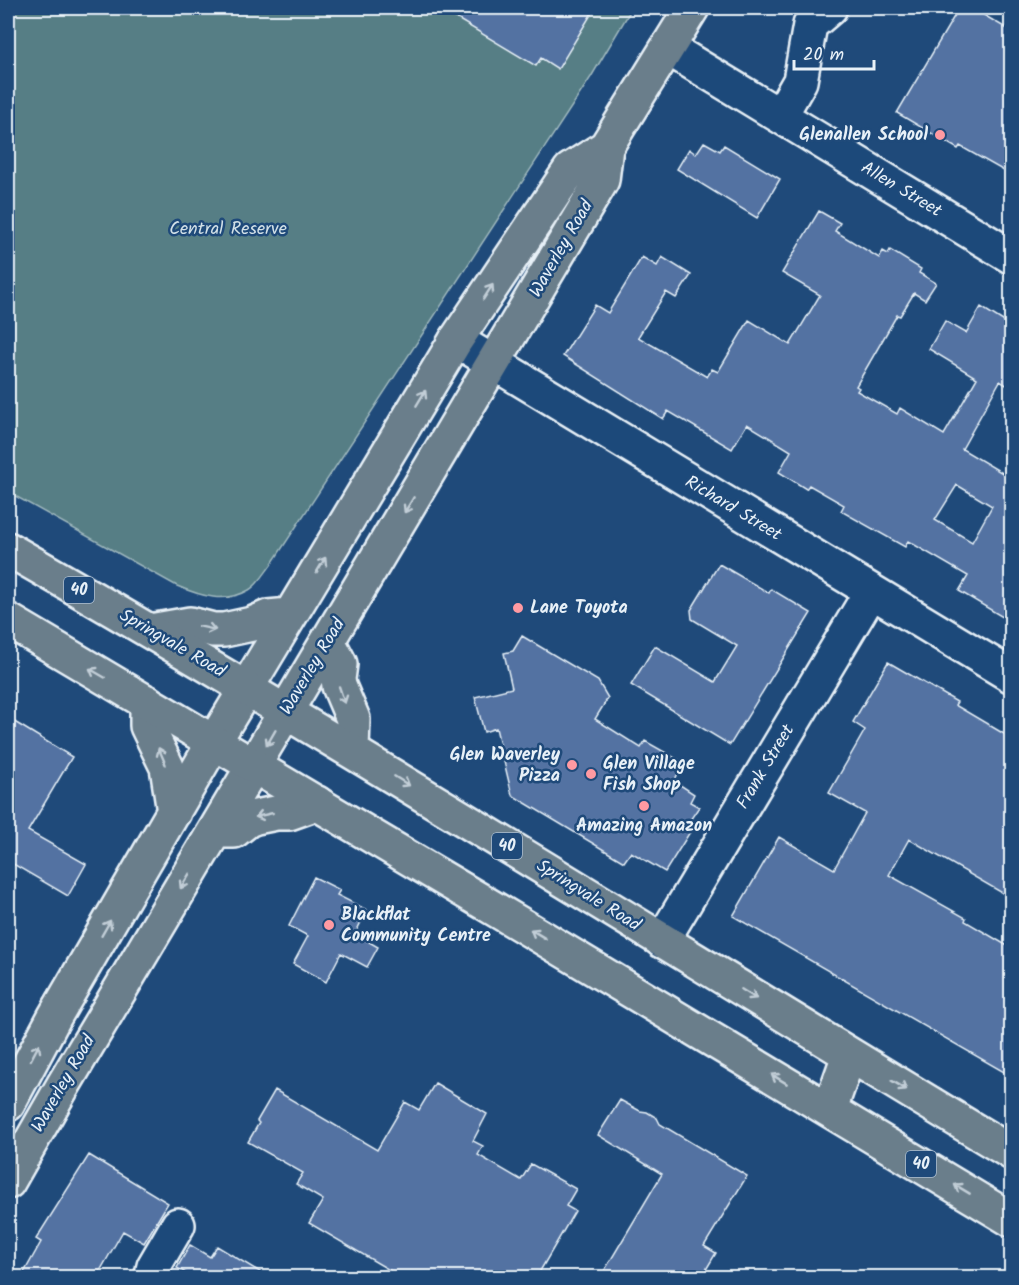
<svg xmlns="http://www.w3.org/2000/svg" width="1019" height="1285" viewBox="0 0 1019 1285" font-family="Kalam,sans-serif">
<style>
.green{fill:#567e85;stroke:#9fb8be;stroke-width:1.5}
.building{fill:#5272a2;stroke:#e8f1f8;stroke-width:1.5;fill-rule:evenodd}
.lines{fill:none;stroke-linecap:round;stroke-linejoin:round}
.minor-casing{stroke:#e8f1f8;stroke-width:38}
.major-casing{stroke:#e8f1f8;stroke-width:38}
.highway-casing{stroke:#e8f1f8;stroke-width:38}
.minor{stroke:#1f4a7a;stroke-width:33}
.major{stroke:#6b7e8b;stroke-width:33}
.highway{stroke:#6b7e8b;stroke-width:33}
.oneway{stroke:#c2ced7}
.poi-dot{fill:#ff9aa2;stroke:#1f4a7a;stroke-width:2}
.labels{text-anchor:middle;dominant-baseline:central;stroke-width:5;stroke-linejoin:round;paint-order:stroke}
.shield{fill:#1f4a7a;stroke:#acbfd2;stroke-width:1.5}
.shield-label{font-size:16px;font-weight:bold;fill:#e8f1f8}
.poi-label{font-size:18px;font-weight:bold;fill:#e8f1f8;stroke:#1f4a7a;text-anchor:start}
.street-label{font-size:18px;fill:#e8f1f8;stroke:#1f4a7a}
.park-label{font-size:18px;fill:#d2e0e7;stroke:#1f4a7a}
</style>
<rect width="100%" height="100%" fill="#1f4a7a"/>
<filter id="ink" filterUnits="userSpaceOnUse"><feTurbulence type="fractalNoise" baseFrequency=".0167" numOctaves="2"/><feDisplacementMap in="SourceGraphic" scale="12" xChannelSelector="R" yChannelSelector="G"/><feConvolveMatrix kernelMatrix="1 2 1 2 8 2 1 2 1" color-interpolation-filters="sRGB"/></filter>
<g filter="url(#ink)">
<path class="green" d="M8 8H632L591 77 271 565C265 573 258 585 249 590 225 604 201 596 177 586L8 492Z"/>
<path class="building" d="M439 8H595L558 69 541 58 536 66Z
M959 8H972L1011 31V175L960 146 958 149 897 113Z
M704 142 720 151 724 145 780 179 757 218 677 169 689 149 696 154Z
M819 211 840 223 835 231 879 258 883 251 888 254 890 250 921 269 919 273 936 283 925 300 914 293 900 316 897 315 856 386 859 388 857 391 897 414 900 408 944 435 977 378 929 349 945 321 966 333 981 307 1011 326V388L1000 381 962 449 1009 477 1011 473V622L959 591 968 576 908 541 905 547 841 511 844 505 809 485 806 489 779 472 791 451 747 424 732 449 668 411 663 419 563 356 595 305 608 313 642 257 657 266 662 257 691 275 676 298 666 292 638 337 707 377 712 369 718 372 749 320 790 345 820 295 782 273ZM957 485 992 506 972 542 935 520Z
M719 564 769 593 771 589 811 613 730 745 631 685 655 646 715 682 737 646 692 619 691 610Z
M522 636 598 681 608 698 595 719 641 748 645 741 684 763 674 781 694 794 690 802 699 807 690 820 695 824 665 872 631 852 624 862 512 795 496 728 484 732 475 697 512 688 504 653 513 651Z
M888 662 957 702 955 705 1011 738V898L909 839 889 875 966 918 965 921 1011 948V1076L733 916 779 837 834 869 865 813 829 793 865 730 853 722Z
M8 718 72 757 28 831 86 864 68 896 10 862 8 867Z
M314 877 340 890 337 895 367 910 355 934 378 947 367 967 341 953 326 982 293 964 308 936 289 926Z
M435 1083 487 1114 473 1141 483 1146 478 1155 521 1180 531 1164 576 1189 566 1206 575 1211 536 1278H403L309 1223 323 1200 296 1184 303 1173 248 1142 259 1123 257 1121 275 1090 377 1150 405 1102 419 1110Z
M620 1100 640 1111 647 1112 657 1118 660 1124 747 1176 704 1246 716 1253 701 1278H600L662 1174 598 1135Z
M89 1155 168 1203 144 1243 123 1231 96 1278H21L41 1242 36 1239Z
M190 1245 210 1257 217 1246 270 1278H194L177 1268Z"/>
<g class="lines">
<defs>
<path id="minor" d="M668 48 1012 257
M780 116 800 81 810 25 830 8
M456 340 1012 676
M662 941 871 592
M151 1278 154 1266 178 1225"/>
<path id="major" d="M150 631 190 624 213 630H224L252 624 268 617 290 615
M328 641 340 664 338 679 339 686 353 719 352 750
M147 702V726L167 767 174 812
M215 831H234L248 820 256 817 276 813H289L317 803
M8 1104 55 1016 214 742 456 340 570 170 606 147
M8 1182 64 1084 602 180 606 147 692 8"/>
<path id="highway" d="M8 549C346 743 677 951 1012 1153
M8 620 520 924 1012 1220
M830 1109 849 1055"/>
</defs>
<use href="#minor" class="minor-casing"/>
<use href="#major" class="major-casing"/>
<use href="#highway" class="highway-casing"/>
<use href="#minor" class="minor"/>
<use href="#major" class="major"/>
<use href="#highway" class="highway"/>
</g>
<defs><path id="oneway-shaft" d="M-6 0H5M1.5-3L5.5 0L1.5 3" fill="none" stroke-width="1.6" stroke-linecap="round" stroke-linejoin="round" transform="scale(1.5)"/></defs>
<g class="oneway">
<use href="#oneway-shaft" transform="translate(488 292) rotate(-57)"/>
<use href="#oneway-shaft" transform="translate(421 398) rotate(-59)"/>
<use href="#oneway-shaft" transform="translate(409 505) rotate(121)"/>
<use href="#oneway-shaft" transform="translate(321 565) rotate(-59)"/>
<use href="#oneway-shaft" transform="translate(207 628) rotate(12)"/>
<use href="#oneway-shaft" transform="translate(97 673) rotate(-150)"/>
<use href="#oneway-shaft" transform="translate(342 695) rotate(71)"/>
<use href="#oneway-shaft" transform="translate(271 738) rotate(120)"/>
<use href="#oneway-shaft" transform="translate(162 756) rotate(-113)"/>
<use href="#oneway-shaft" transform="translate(402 781) rotate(32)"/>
<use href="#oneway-shaft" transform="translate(264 815) rotate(167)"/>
<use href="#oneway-shaft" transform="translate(185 881) rotate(121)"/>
<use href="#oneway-shaft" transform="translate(106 928) rotate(-60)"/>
<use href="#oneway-shaft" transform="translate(538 934) rotate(-149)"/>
<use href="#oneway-shaft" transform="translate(749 994) rotate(32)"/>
<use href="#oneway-shaft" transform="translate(35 1052) rotate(-62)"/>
<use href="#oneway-shaft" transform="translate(779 1079) rotate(-149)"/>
<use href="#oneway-shaft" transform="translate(899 1085) rotate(31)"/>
<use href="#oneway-shaft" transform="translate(962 1189) rotate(-149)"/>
</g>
</g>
<g class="poi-dot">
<circle cx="940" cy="135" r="6"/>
<circle cx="518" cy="608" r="6"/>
<circle cx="572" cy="765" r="6"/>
<circle cx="591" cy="774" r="6"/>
<circle cx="644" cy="806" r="6"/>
<circle cx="329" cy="925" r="6"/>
</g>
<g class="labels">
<g class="shield">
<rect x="64" y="577" width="30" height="26" rx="4.5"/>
<rect x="492" y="833" width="30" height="26" rx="4.5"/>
<rect x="906" y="1151" width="30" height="26" rx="4.5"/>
</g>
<g class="shield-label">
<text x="79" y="590">40</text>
<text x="507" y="846">40</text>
<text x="921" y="1164">40</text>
</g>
<g class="poi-label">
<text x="928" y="135" text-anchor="end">Glenallen School</text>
<text x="530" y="608">Lane Toyota</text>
<text x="560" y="755" text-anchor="end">Glen Waverley<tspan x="560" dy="21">Pizza</tspan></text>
<text x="603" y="764">Glen Village<tspan x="603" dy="21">Fish Shop</tspan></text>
<text x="644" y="826" text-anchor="middle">Amazing Amazon</text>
<text x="341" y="915">Blackflat<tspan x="341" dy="21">Community Centre</tspan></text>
</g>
<g class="street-label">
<text transform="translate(901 190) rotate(31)">Allen Street</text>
<text transform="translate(562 249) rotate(-60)">Waverley Road</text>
<text transform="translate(733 509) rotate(31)">Richard Street</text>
<text transform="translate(172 644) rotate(30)">Springvale Road</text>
<text transform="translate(313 667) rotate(-59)">Waverley Road</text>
<text transform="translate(766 767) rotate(-59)">Frank Street</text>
<text transform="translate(588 896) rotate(32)">Springvale Road</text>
<text transform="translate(64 1084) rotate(-60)">Waverley Road</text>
</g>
<g class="park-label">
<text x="228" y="229">Central Reserve</text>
</g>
</g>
<rect width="1019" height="1285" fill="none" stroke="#1f4a7a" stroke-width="30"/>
<rect x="15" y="15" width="989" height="1255" fill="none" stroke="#e8f1f8" stroke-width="2" filter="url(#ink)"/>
<path d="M794 60v9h80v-9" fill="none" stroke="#e8f1f8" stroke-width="3"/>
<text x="803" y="60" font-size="18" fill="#e8f1f8" stroke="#1f4a7a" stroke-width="4.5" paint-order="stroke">20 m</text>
</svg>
